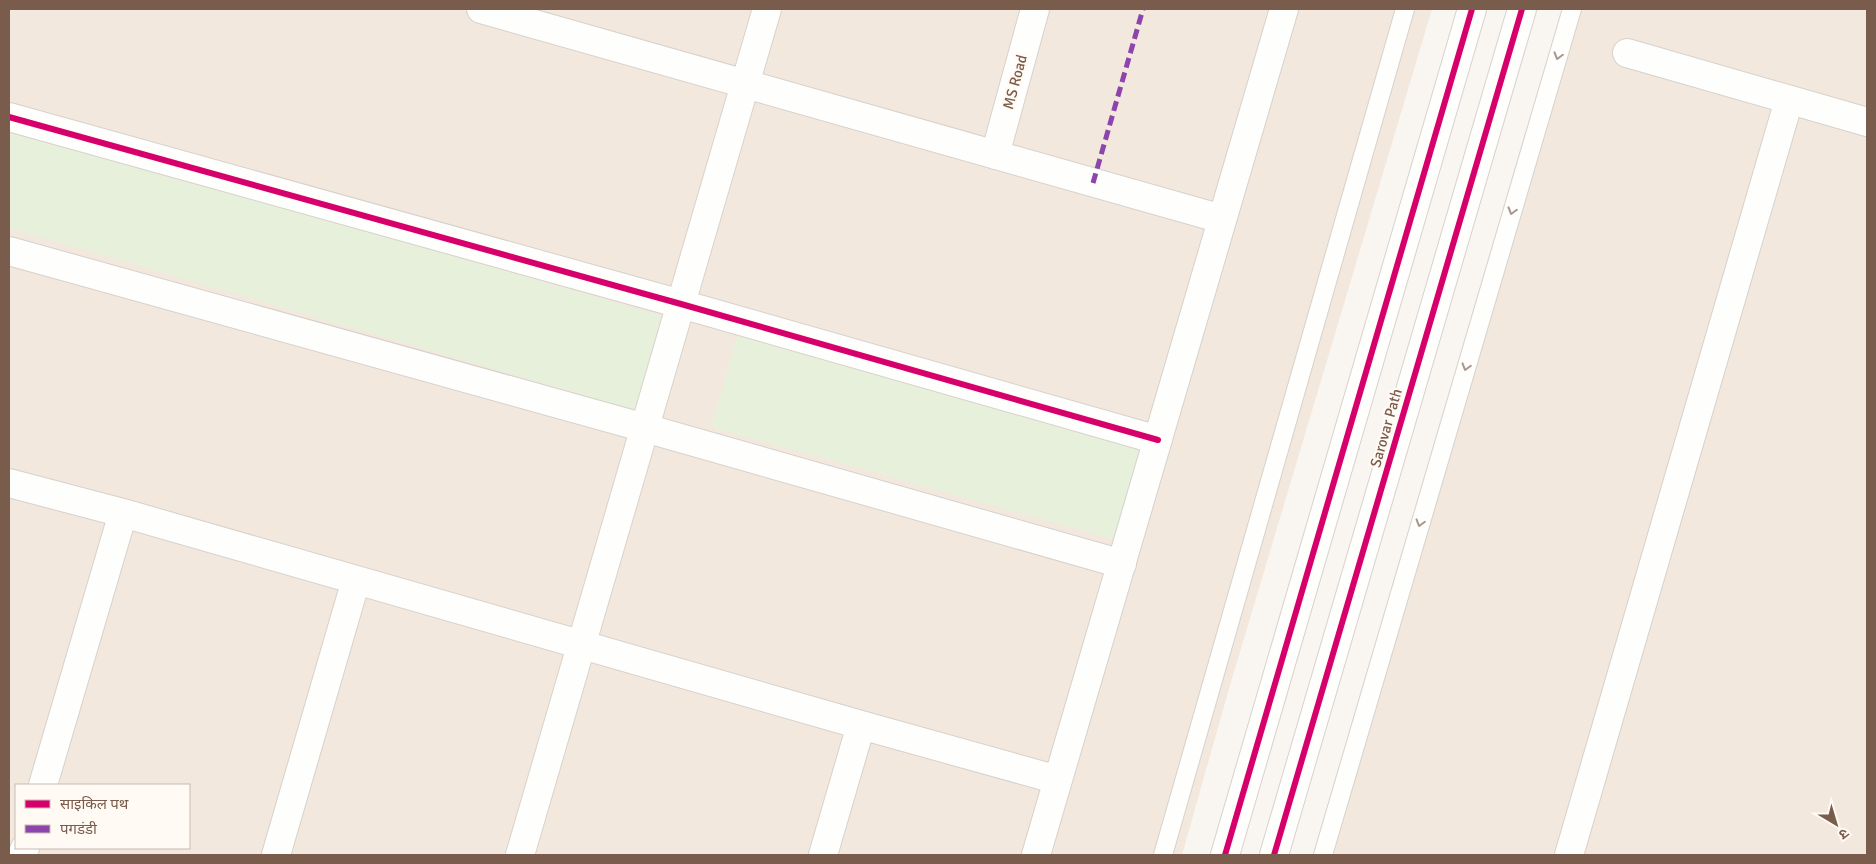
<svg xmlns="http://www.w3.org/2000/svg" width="1876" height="864" viewBox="0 0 1876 864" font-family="Signika,'Noto Sans Devanagari',sans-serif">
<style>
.residential{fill:#f2e8de;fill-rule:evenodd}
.green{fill:#e7f0db}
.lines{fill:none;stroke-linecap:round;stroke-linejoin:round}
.lane-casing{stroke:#d7d1cb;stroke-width:20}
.street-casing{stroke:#d7d1cb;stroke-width:30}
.secondary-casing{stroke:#d9d2cb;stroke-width:30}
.lane{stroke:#fefefd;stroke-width:18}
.street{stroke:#fefefd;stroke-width:28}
.secondary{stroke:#fefefd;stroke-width:28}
.quiet{stroke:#8e44ad;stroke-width:5;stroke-dasharray:10 5;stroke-linecap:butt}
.cycleway-casing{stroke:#fffaf3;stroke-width:9}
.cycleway{stroke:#d6006c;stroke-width:6}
.oneway{stroke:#a8958b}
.labels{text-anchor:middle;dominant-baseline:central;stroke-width:4.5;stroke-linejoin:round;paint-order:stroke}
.street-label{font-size:15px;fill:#7a5c4d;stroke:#fffaf3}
</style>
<rect width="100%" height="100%" fill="#f9f5f0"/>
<path class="residential" d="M9 9H1432L1228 692 1182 855H9ZM16 785H189V848H16Z
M1571 9H1867V855H1327Z"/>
<path class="green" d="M9 127 672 319 645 413 9 228Z
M738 333 1143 446 1117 540 711 427Z"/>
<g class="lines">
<defs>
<path id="lane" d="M1163 855 1405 9
M1323 855 1572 9"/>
<path id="street" d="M481 9 1222 219
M1627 53 1867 122
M9 117 681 304 1158 440
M995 155 1035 9
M9 251 645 428 1122 564
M9 483 123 513 861 725 1058 780
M43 785 123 513
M22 855 25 848
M276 855 356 580
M823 855 861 725
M1036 855 1284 9
M1569 855 1789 100"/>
<path id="secondary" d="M520 855 767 9
M1225 855 1472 9
M1274 855 1522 9"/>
</defs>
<use href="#lane" class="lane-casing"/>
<use href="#street" class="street-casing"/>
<use href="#secondary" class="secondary-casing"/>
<use href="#lane" class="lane"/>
<use href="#street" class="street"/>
<use href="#secondary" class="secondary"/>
<path class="quiet" d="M1093 183 1143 9"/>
<defs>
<path id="cycleway" d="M9 117 681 304 1158 440
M1225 855 1472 9
M1274 855 1522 9"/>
</defs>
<use href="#cycleway" class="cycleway-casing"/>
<use href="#cycleway" class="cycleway"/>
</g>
<defs><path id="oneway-chevron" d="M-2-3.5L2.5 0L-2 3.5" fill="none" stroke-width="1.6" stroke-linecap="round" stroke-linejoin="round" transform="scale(1.25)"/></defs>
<g class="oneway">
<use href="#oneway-chevron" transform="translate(1558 56) rotate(106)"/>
<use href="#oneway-chevron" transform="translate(1512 211) rotate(106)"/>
<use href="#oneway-chevron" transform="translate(1466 367) rotate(106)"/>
<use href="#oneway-chevron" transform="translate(1420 523) rotate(106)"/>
</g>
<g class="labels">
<g class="street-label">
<text transform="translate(1015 82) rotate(-75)">MS Road</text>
<text transform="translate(1386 428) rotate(-74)">Sarovar Path</text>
</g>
</g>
<rect width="1876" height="864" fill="none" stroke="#7a5c4d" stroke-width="20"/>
<rect x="15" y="784" width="175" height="65" fill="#fffaf3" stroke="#cabbb1"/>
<rect x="25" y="800" width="25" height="8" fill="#d6006c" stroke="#cabbb1"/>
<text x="60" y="809" font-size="15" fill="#7a5c4d">साइकिल पथ</text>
<rect x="25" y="825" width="25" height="8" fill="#8e44ad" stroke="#cabbb1"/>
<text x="60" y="834" font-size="15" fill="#7a5c4d">पगडंडी</text>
<g transform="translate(1836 824) rotate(142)" stroke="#fffaf3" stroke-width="4" paint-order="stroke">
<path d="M0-4L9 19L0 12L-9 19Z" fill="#7a5c4d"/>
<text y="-8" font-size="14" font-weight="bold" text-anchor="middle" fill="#7a5c4d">उ</text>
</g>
</svg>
